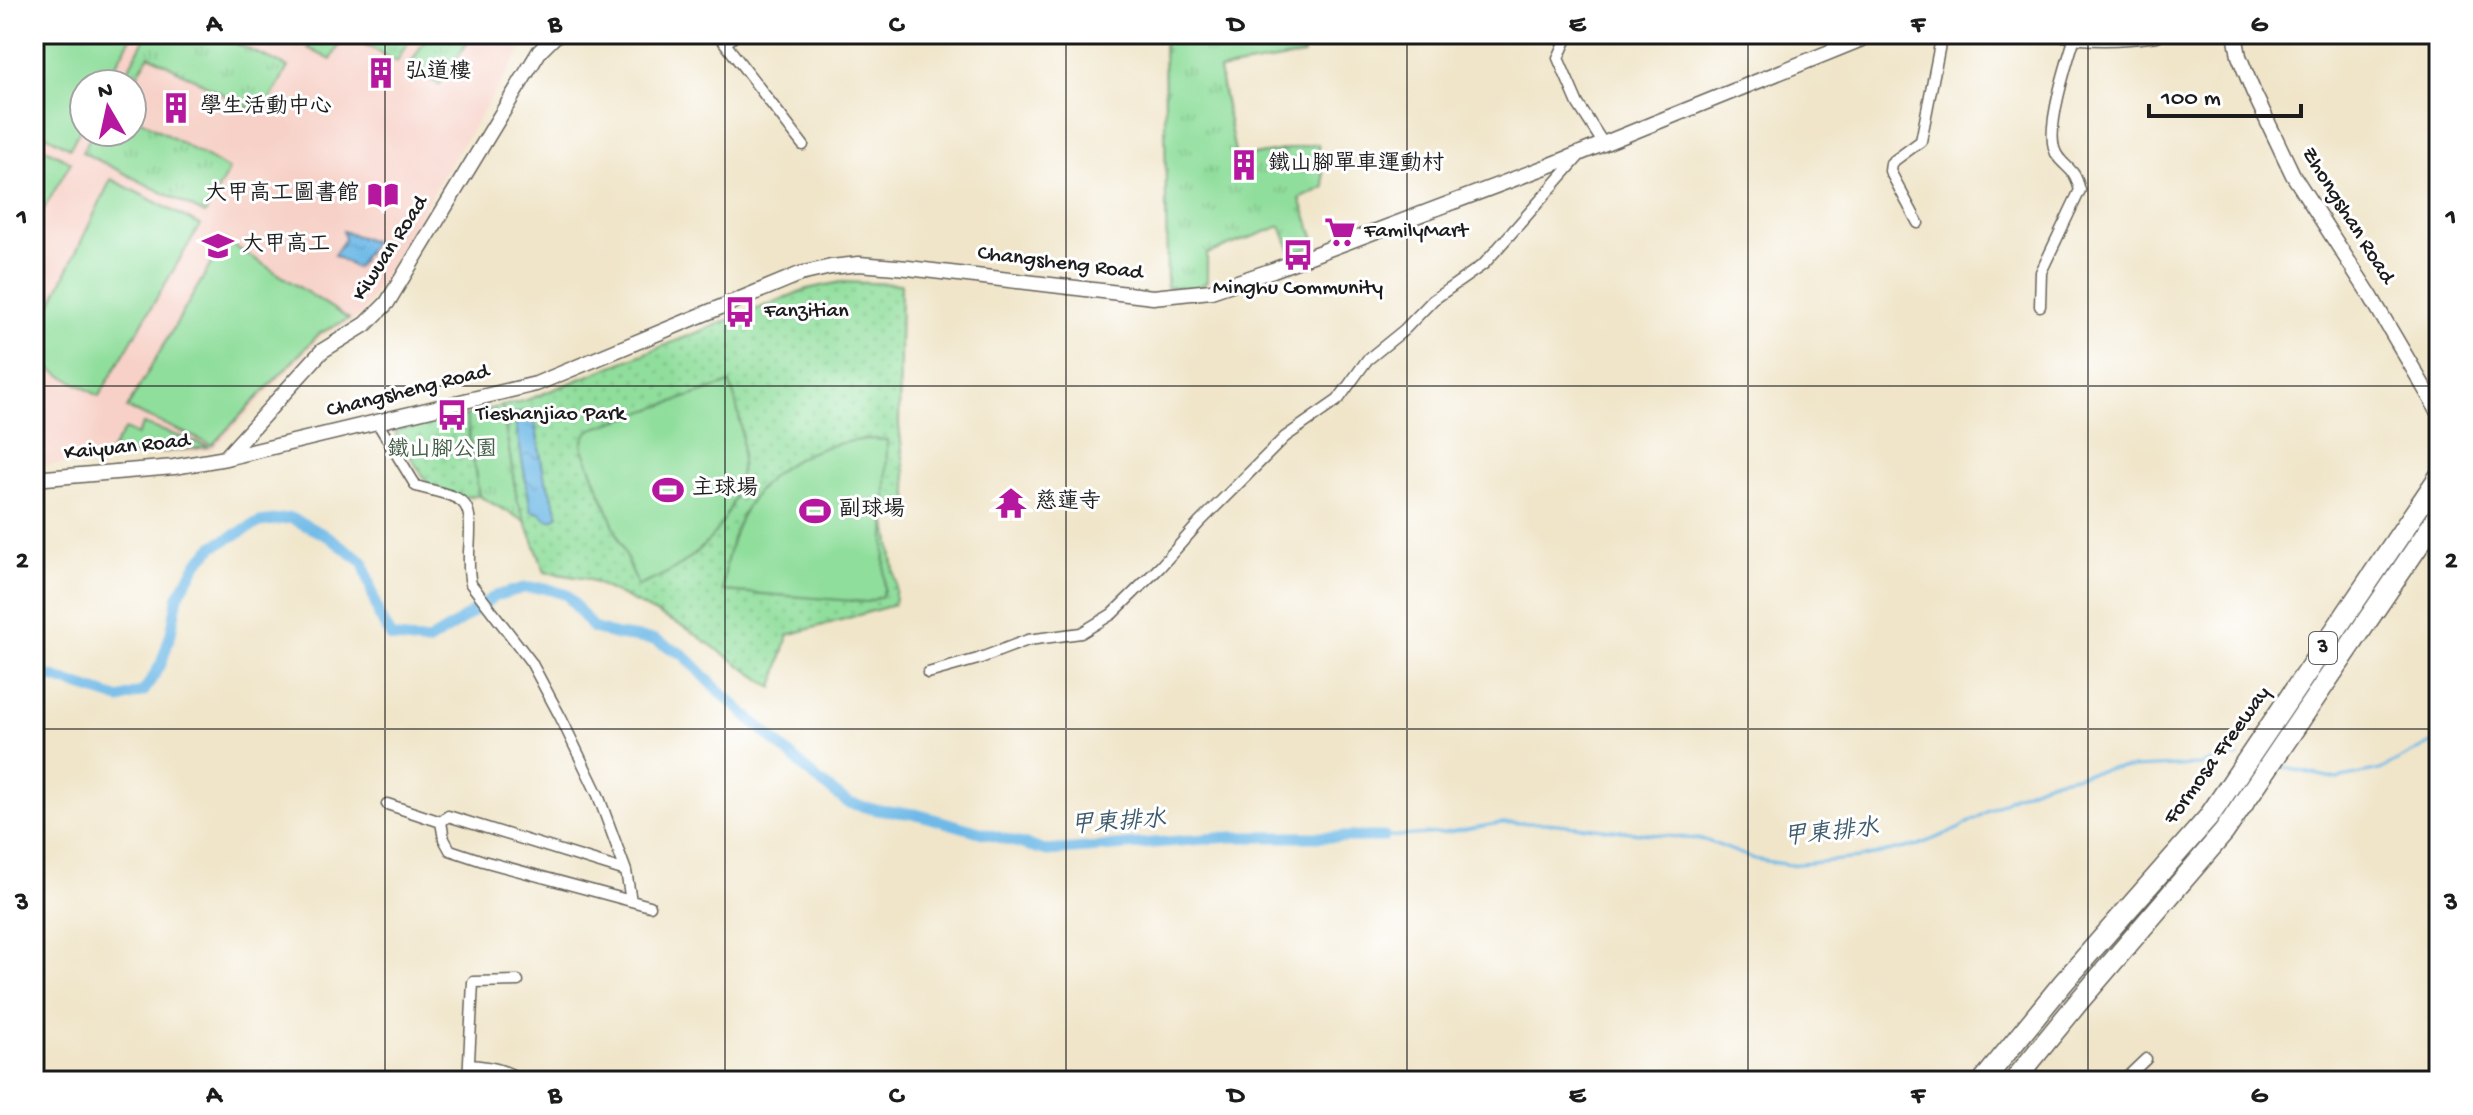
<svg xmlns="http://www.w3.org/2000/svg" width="2473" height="1115" viewBox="0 0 2473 1115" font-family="'Gochi Hand','LXGW WenKai TC',sans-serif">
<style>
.built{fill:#f7d1c7;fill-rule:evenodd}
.grass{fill:url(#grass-tufts);stroke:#567d5c;stroke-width:2}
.park{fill:url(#park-dots);stroke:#567d5c;stroke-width:2}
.garden{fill:#90de9c;stroke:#567d5c;stroke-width:2}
.water{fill:url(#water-ripples);stroke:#456a82;stroke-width:2}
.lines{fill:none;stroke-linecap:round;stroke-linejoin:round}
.stream{stroke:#6eb9e7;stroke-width:3}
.canal{stroke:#6eb9e7;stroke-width:11}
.minor-casing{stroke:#666259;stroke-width:13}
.tertiary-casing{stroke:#666259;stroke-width:17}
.motorway-casing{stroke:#666259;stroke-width:23}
.minor{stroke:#fff;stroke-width:10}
.tertiary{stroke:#fff;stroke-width:14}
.motorway{stroke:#fff;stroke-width:20}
.grid{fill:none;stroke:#1c1c1c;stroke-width:2;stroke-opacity:0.55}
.labels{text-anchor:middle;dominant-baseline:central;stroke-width:6;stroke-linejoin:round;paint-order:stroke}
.shield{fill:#fff;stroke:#606060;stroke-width:2}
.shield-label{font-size:20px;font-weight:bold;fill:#1c1c1c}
.poi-label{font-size:22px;fill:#1c1c1c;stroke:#fff;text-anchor:start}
.street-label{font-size:22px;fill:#1c1c1c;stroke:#fff}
.park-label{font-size:22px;fill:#456049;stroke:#fff}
.water-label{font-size:24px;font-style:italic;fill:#3d5b6d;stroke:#fff}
.neatline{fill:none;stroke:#1c1c1c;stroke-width:3}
.grid-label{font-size:26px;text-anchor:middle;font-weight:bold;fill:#1c1c1c}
</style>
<defs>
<pattern id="grass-tufts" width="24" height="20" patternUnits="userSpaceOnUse" patternTransform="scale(2)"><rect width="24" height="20" fill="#90de9c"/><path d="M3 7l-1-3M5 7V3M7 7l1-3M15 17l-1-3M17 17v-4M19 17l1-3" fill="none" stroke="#7cbe86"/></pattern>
<pattern id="park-dots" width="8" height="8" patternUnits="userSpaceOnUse" patternTransform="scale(2)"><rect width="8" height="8" fill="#90de9c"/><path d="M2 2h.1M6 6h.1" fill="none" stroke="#7cbe86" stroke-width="1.8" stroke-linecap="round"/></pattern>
<pattern id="water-ripples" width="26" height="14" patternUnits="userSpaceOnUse" patternTransform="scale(2)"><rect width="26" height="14" fill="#6eb9e7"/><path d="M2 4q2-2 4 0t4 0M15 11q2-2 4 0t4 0" fill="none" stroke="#5f9ec6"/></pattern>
</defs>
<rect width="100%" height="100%" fill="#fff"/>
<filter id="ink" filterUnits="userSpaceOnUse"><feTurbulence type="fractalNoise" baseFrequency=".0125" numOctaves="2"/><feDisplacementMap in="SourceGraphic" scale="16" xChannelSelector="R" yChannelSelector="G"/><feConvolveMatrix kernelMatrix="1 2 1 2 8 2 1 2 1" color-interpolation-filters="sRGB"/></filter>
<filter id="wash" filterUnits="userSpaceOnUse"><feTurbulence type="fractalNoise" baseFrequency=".006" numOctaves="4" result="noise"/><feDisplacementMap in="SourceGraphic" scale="32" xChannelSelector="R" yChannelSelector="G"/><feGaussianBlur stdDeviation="1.8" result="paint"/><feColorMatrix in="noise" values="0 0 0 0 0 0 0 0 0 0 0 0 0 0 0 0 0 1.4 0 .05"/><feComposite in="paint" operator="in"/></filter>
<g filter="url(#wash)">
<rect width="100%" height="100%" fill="#f0e5c9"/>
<path class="built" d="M34 34H534L529 38 443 175 361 316 323 334 212 450 34 466ZM84 84H132V132H84Z"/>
<path class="grass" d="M147 34H215L288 67 262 115 149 55 132 84H120Z
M316 34H345L331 60 308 48Z
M355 34H412L397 62 353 38Z
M428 34H473L439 85 409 67Z
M1164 34H1301L1304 55 1219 70 1236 158 1318 144 1325 187 1300 199 1317 245 1292 254 1281 226 1207 254V281L1198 288 1167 287Z
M132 115 229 170 205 214 82 152 93 132H132Z
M502 406 517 499 526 522 479 496 466 415Z"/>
<path class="park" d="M841 282 901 284 899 426 910 510 886 516 896 585 894 605 788 635 773 688 686 628 588 579 545 572 517 499 502 406 527 400 807 289Z
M466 415 479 496 460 497 429 485 395 433 398 430Z"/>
<path class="garden" d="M34 34H133L105 84H84V122L70 148 34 129Z
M34 143 71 162 34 226Z
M111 179 200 225 99 396 34 360V340Z
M225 240 349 319 320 333 212 445 127 408Z
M730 383C762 474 731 552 638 586L582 446C583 438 585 432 592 429Z
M143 424 210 447 106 458 125 429 137 435Z
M869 439 887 440 884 590 881 597 867 602 723 591C729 501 777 447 869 439Z"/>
<path class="water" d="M343 231 374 242 356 268 334 255 345 239Z
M533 410 544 475 559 515 553 520H547L540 513 531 511 514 414Z"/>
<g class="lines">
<path class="stream" d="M2277 766 2337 779 2380 770 2439 739
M1384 837 1443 833 1501 823H1548L1705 840 1754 859 1790 865 1859 858 1919 845 1958 829 2012 797 2050 781 2109 769 2201 765 2231 755 2238 757"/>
<path class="canal" d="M34 671 120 699 144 691 161 664 171 633 178 596 198 562 214 546 260 522 291 518 329 537 363 562 379 616 391 637 427 642 453 626 495 596 524 588H545L567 595 593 628 617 635 655 640 684 655 717 689 818 780 848 803 877 810 916 814 1047 851 1232 837H1384"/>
</g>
</g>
<g filter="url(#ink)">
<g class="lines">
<defs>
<path id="minor" d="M718 34 803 145
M1569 34 1558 58 1578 104 1603 143
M726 43 737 34
M1918 223 1890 171 1891 163 1921 141 1942 34
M2040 306 2041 272 2080 190C2078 184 2077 178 2073 173 2066 164 2057 160 2054 148 2047 124 2067 62 2075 37
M377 422 416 486C467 500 473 495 469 552 469 564 468 572 471 584L531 662 561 718 598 795 626 871 631 901 650 906
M928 673 978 659 1028 640 1081 633 1112 614 1160 567 1199 523 1285 437 1338 400 1367 360 1404 330 1433 300 1484 264 1581 154
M387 804 441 822 444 839 450 850 483 861 631 901
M441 822 448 816 626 871
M471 1065C490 1067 506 1069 522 1081
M381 1081 435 1080
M468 1081 473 982 518 981
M2123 1081 2146 1059"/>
<path id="tertiary" d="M2064 34C2093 41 2127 38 2157 34
M2235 34 2239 56 2253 91 2293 175 2370 295 2439 413
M226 457 322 351 366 324 387 303 539 52 557 34
M34 479 174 467 226 458 536 384 800 274 831 267 859 264 908 268 1153 297 1211 291 1273 270 1551 165 1874 34"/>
<path id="motorway" d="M1983 1081 2063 983 2208 818 2439 477
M2014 1081 2080 1000 2224 832 2439 515"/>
</defs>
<use href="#minor" class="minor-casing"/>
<use href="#tertiary" class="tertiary-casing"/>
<use href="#motorway" class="motorway-casing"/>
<use href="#minor" class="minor"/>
<use href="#tertiary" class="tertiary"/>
<use href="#motorway" class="motorway"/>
</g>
</g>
<path class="grid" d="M385 34V1081M725 34V1081M1066 34V1081M1407 34V1081M1748 34V1081M2088 34V1081M34 386H2439M34 729H2439"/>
<defs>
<symbol id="building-bare" viewBox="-9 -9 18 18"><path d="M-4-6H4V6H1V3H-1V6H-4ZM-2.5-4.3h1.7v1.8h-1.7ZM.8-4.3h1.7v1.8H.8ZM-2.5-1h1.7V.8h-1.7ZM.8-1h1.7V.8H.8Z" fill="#b5179e" stroke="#fff" stroke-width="2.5" paint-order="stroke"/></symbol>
<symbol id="library-bare" viewBox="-9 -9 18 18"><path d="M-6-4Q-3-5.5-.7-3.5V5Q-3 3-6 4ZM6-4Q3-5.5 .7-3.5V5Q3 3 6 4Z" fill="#b5179e" stroke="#fff" stroke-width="2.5" paint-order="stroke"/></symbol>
<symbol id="supermarket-bare" viewBox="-9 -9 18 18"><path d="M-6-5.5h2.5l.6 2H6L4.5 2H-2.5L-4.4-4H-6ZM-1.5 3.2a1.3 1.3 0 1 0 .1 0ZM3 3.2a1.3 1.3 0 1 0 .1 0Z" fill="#b5179e" stroke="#fff" stroke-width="2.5" paint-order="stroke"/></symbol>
<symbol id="school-bare" viewBox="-9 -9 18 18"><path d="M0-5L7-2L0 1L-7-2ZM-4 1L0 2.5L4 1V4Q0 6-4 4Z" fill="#b5179e" stroke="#fff" stroke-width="2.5" paint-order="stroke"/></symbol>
<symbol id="bus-bare" viewBox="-9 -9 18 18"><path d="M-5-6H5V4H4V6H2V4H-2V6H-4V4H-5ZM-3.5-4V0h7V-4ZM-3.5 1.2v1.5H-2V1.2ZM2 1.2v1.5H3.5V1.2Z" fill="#b5179e" stroke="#fff" stroke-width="2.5" paint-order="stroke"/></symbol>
<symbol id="stadium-bare" viewBox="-9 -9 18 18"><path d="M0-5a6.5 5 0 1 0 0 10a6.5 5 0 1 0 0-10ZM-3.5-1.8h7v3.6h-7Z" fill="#b5179e" stroke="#fff" stroke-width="2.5" paint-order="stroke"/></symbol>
<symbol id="temple-bare" viewBox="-9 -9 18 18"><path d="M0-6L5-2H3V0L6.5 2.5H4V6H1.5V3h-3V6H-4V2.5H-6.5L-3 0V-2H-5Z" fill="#b5179e" stroke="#fff" stroke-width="2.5" paint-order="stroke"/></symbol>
</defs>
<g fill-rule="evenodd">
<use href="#building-bare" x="359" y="51" width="44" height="44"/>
<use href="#building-bare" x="154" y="86" width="44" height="44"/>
<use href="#building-bare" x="1222" y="143" width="44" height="44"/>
<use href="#library-bare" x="361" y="173" width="44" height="44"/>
<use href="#supermarket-bare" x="1318" y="210" width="44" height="44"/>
<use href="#school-bare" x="196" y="224" width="44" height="44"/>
<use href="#bus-bare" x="1276" y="233" width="44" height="44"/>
<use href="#bus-bare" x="718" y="290" width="44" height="44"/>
<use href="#bus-bare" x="430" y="393" width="44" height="44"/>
<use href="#stadium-bare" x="646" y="468" width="44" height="44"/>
<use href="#temple-bare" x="989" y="481" width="44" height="44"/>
<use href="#stadium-bare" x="793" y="489" width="44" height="44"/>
</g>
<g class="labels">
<rect class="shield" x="2309" y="632" width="28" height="32" rx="6"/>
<g class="shield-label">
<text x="2323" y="648">3</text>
</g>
<g class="poi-label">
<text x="405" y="73">弘道樓</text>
<text x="200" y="108">學生活動中心</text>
<text x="1268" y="165">鐵山腳單車運動村</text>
<text x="359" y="195" text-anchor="end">大甲高工圖書館</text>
<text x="1364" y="232">FamilyMart</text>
<text x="242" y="246">大甲高工</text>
<text x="1298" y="289" text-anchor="middle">Minghu Community</text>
<text x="764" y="312">Fanzitian</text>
<text x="476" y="415">Tieshanjiao Park</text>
<text x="692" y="490">主球場</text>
<text x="1035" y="503">慈蓮寺</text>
<text x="839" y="511">副球場</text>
</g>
<g class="street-label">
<text transform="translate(2347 216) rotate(58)">Zhongshan Road</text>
<text transform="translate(391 249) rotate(-57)">Kiwuan Road</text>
<text transform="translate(1060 264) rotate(7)">Changsheng Road</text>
<text transform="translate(408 392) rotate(-14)">Changsheng Road</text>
<text transform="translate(127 448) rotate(-6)">Kaiyuan Road</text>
<text transform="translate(2218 756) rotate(-54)">Formosa Freeway</text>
</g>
<g class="park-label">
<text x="442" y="451">鐵山腳公園</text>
</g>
<g class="water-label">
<text transform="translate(1118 824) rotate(-4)">甲東排水</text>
<text transform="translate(1831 834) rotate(-6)">甲東排水</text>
</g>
</g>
<rect width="2473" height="1115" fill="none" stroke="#fff" stroke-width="88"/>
<g transform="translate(108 108) rotate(351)"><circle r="38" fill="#ffffff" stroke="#a4a4a4" stroke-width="2"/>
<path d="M0-6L14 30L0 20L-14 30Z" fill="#b5179e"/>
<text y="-12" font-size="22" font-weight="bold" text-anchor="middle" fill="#1c1c1c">N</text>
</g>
<path d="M2149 104v12h152v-12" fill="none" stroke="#1c1c1c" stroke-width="4"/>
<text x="2161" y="104" font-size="24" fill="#1c1c1c" stroke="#ffffff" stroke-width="6" paint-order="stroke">100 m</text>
<rect x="44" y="44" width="2385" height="1027" class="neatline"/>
<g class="grid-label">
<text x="214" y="31">A</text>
<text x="555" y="31">B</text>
<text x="896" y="31">C</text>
<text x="1236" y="31">D</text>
<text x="1577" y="31">E</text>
<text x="1918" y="31">F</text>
<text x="2259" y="31">G</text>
<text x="22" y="224">1</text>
<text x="2451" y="224">1</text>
<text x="22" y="567">2</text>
<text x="2451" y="567">2</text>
<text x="22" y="909">3</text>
<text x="2451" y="909">3</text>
<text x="214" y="1102">A</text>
<text x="555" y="1102">B</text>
<text x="896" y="1102">C</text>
<text x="1236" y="1102">D</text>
<text x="1577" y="1102">E</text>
<text x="1918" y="1102">F</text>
<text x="2259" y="1102">G</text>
</g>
</svg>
